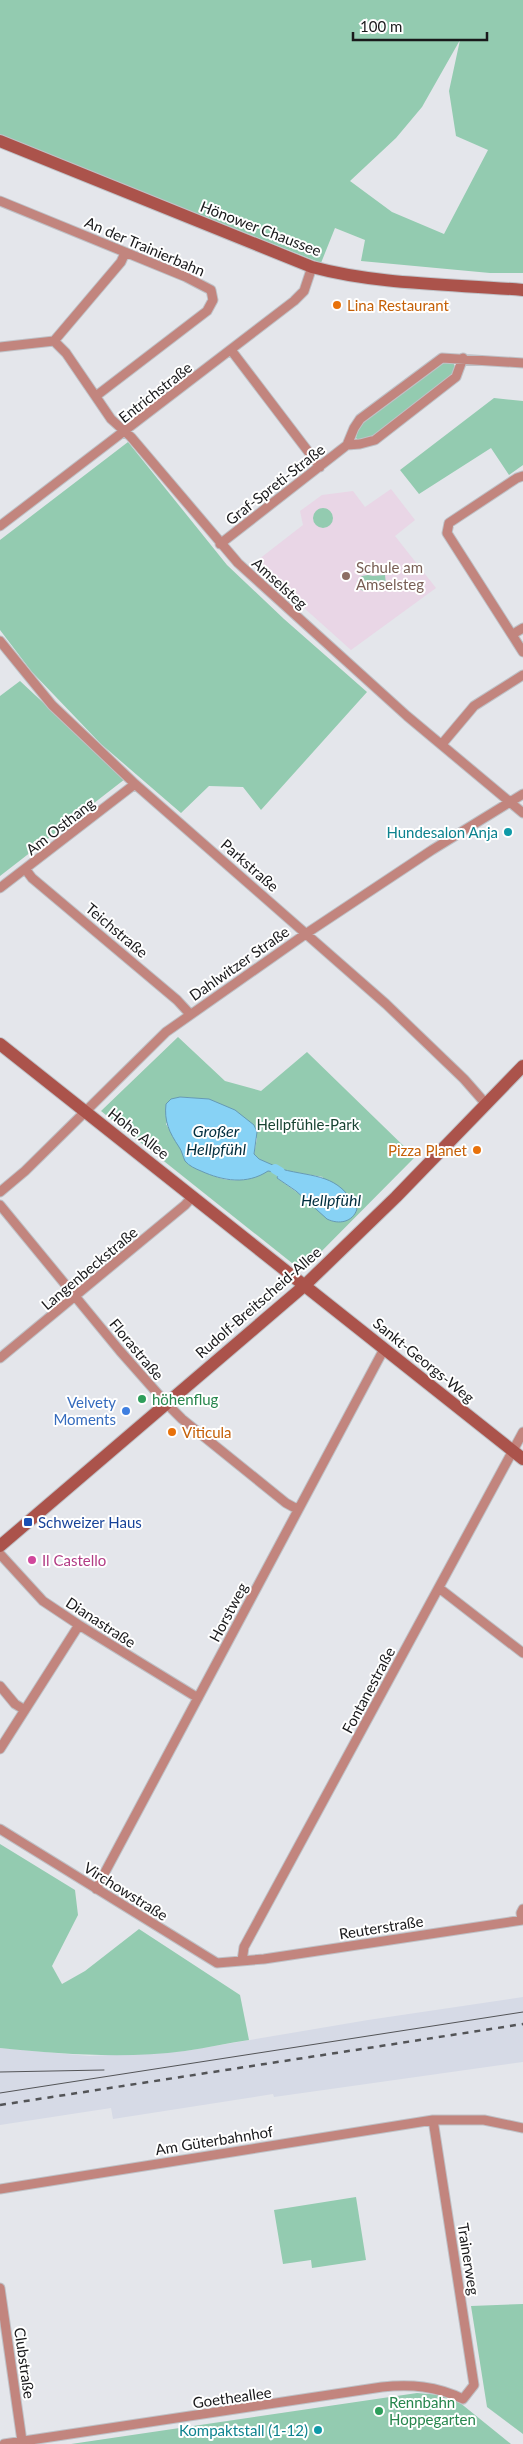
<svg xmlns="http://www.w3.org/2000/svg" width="523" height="2444" viewBox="0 0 523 2444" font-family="Lato,sans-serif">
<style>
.built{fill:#d6dae6}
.education{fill:#e9d6e6}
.green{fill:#93cbb0;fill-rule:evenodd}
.water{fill:#87d2f5;stroke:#669ab4}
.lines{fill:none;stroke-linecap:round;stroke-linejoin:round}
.canal{stroke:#87d2f5;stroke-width:10}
.street-casing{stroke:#bfc1c6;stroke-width:11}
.secondary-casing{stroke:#bfc1c6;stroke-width:14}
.street{stroke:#c2857e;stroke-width:9}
.secondary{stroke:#ab534b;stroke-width:12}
.tram{stroke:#535457;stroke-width:1}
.rail{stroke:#535457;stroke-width:2.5;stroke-dasharray:6 6;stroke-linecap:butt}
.food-dot{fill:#e8710a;stroke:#fff;stroke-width:2}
.education-dot{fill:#8d6e63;stroke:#fff;stroke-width:2}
.culture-dot{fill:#0f9aa8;stroke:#fff;stroke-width:2}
.leisure-dot{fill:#2e9e5b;stroke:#fff;stroke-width:2}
.shop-dot{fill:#3f7fe0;stroke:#fff;stroke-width:2}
.transit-dot{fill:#1a4fb4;stroke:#fff;stroke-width:2}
.hotel-dot{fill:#d1479c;stroke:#fff;stroke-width:2}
.labels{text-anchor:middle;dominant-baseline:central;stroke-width:4;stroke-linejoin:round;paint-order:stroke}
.street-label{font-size:15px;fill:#19191b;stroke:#fff}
.food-label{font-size:15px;fill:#c56008;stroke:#fff;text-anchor:start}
.education-label{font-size:15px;fill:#785e54;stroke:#fff;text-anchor:start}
.culture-label{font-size:15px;fill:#0d838f;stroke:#fff;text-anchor:end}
.park-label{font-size:15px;fill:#184332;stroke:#fff}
.leisure-label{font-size:15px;fill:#27864d;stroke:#fff;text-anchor:start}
.shop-label{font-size:15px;fill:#366cbe;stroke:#fff;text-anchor:end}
.transit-label{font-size:15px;fill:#164399;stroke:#fff;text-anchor:start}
.hotel-label{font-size:15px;fill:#b23c85;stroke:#fff;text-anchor:start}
.water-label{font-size:16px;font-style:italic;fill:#002e3f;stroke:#fff}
</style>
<rect width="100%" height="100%" fill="#e4e6eb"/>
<path class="built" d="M523 1997V2062L274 2097 273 2094 113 2119 111 2108 0 2125V2048L89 2056 185 2051 368 2020Z"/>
<path class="education" d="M391 489 415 520 395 536 436 588 351 650 254 563 303 525 300 511 322 495 353 491 365 507Z"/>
<path class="green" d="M0 0H523V273H490L361 261 365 240 335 228 321 263 0 135ZM460 40 449 91 456 136 488 150 444 234 392 212 350 181 396 138 422 107Z
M443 360 453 361 456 372 371 438 358 440 356 438 359 425Z
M494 398 523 401V465L509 475 491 448 419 494 400 470Z
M128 442 227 565 284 619 367 692 261 810 243 787 209 786 181 813 101 744 32 672 0 630V540Z
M313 518a10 10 0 1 1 20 0a10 10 0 1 1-20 0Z
M368 575 373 576 385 575 386 584 363 591 358 588 357 581 362 576Z
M20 681 125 779 0 876V696Z
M178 1037 225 1081 261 1091 307 1052 415 1157 302 1271 101 1111ZM180 1097 193 1098 257 1138 254 1154 259 1159 275 1167C238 1188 220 1183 185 1160L183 1152 166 1124ZM281 1170 323 1177 309 1201 277 1178Z
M0 1844 75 1890 78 1915 52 1966 62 1984 85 1971 139 1929 240 1995 249 2040C228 2043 206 2048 185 2051 123 2059 62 2054 0 2048Z
M356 2197 366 2260 312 2268 311 2260 283 2264 274 2210Z
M523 2304V2434L487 2407 471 2306Z
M417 2393 441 2395 459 2402 511 2444H71Z"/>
<path class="water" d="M180 1097 209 1099 235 1110 254 1125 257 1132 254 1154 259 1159 275 1166 274 1172 268 1171C247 1185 223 1181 201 1171 196 1169 189 1166 185 1161 183 1157 182 1151 179 1147 169 1132 164 1121 166 1104L171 1099Z
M281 1169C316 1178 338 1173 357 1209 353 1222 339 1225 327 1219L296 1191 277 1178Z"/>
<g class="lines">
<path class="canal" d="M275 1169 280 1172"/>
<defs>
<path id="street" d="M0 201 186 277 211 290 213 300 207 311 96 396
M54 341 66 353 111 419 131 437 238 563 407 716 523 813
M0 347 54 341 121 262 125 253
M231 350 320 467
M347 445 360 444 375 440 456 377 463 358
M523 476 517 478 449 523 447 533 523 652
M0 526 294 301 304 291 312 267
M220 544 347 445 354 428 360 419 442 358 523 363
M513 634 523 628
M0 641 52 705 92 743 135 784 386 1004 464 1079 486 1104
M442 744 474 706 523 675
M26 870 32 878 177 1000 189 1013
M0 888 135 784
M0 1192 25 1171 166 1032 307 933 432 850 523 794
M0 1205 120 1351 166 1403 182 1419 286 1503 297 1509
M0 1358 185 1205 193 1196
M0 1554 43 1601 79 1625 198 1698
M439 1588 523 1653
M0 1686 15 1704 25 1710
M0 1749 79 1625
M0 1829 217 1963 264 1959 523 1920
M96 1889 384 1349
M522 1920 521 1913 523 1909
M242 1961 244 1947 523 1432
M0 2189 433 2120H484L523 2128
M0 2288 22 2441
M4 2444 382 2387C411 2384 436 2386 463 2399L474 2385 433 2120"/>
<path id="secondary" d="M0 141 312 267C379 285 453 284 523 290
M0 1044 523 1459
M0 1546 304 1286 396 1197 523 1066"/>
</defs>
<use href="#street" class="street-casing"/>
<use href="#secondary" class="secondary-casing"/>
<use href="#street" class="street"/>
<use href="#secondary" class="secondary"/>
<path class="tram" d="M0 2072 104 2070
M0 2093 523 2012"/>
<path class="rail" d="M0 2105 523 2024"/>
</g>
<g class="food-dot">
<circle cx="337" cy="305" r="5"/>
<circle cx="477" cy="1150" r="5"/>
<circle cx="172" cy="1432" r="5"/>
</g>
<circle class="education-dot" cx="346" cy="576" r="5"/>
<g class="culture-dot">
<circle cx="508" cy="832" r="5"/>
<circle cx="318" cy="2430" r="5"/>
</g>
<g class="leisure-dot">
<circle cx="142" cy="1399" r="5"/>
<circle cx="379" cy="2411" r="5"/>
</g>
<circle class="shop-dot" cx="126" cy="1411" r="5"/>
<rect class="transit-dot" x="23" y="1517" width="10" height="10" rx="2.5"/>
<circle class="hotel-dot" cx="32" cy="1560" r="5"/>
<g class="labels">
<g class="street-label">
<text transform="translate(261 228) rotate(21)">Hönower Chaussee</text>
<text transform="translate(145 246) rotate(23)">An der Trainierbahn</text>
<text transform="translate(155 392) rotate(-38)">Entrichstraße</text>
<text transform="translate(275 484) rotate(-38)">Graf-Spreti-Straße</text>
<text transform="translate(280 583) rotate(42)">Amselsteg</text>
<text transform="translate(60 826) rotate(-38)">Am Osthang</text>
<text transform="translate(250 865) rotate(41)">Parkstraße</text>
<text transform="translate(117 930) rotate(40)">Teichstraße</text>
<text transform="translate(239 963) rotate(-35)">Dahlwitzer Straße</text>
<text transform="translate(139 1133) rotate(38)">Hohe Allee</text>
<text transform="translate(89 1268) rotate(-40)">Langenbeckstraße</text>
<text transform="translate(258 1302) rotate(-41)">Rudolf-Breitscheid-Allee</text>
<text transform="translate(137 1349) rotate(50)">Florastraße</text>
<text transform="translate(424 1360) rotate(39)">Sankt-Georgs-Weg</text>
<text transform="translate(228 1612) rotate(-62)">Horstweg</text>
<text transform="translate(101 1622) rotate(33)">Dianastraße</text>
<text transform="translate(368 1690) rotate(-62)">Fontanestraße</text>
<text transform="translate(126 1891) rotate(32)">Virchowstraße</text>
<text transform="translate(381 1927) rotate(-9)">Reuterstraße</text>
<text transform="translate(214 2140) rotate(-9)">Am Güterbahnhof</text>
<text transform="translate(469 2259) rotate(81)">Trainerweg</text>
<text transform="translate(25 2363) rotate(82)">Clubstraße</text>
<text transform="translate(232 2397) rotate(-8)">Goetheallee</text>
</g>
<g class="food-label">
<text x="347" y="305">Lina Restaurant</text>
<text x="467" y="1150" text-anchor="end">Pizza Planet</text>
<text x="182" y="1432">Viticula</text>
</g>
<g class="education-label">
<text x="356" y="567">Schule am<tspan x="356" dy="17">Amselsteg</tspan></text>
</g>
<g class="culture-label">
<text x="498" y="832">Hundesalon Anja</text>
<text x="308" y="2430">Kompaktstall (1-12)</text>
</g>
<g class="park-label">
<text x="308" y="1124">Hellpfühle-Park</text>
</g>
<g class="leisure-label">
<text x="152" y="1399">höhenflug</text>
<text x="389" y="2402">Rennbahn<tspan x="389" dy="17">Hoppegarten</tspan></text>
</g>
<g class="shop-label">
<text x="116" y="1402">Velvety<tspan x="116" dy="17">Moments</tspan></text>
</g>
<g class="transit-label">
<text x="38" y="1522">Schweizer Haus</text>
</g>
<g class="hotel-label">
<text x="42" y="1560">Il Castello</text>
</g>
<g class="water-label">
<text x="216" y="1130">Großer<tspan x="216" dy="18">Hellpfühl</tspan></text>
<text x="331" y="1199">Hellpfühl</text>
</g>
</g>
<path d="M353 32v8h134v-8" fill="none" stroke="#19191b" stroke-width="2.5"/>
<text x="360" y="32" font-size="15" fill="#19191b" stroke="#ffffff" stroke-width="4" paint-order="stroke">100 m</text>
</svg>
